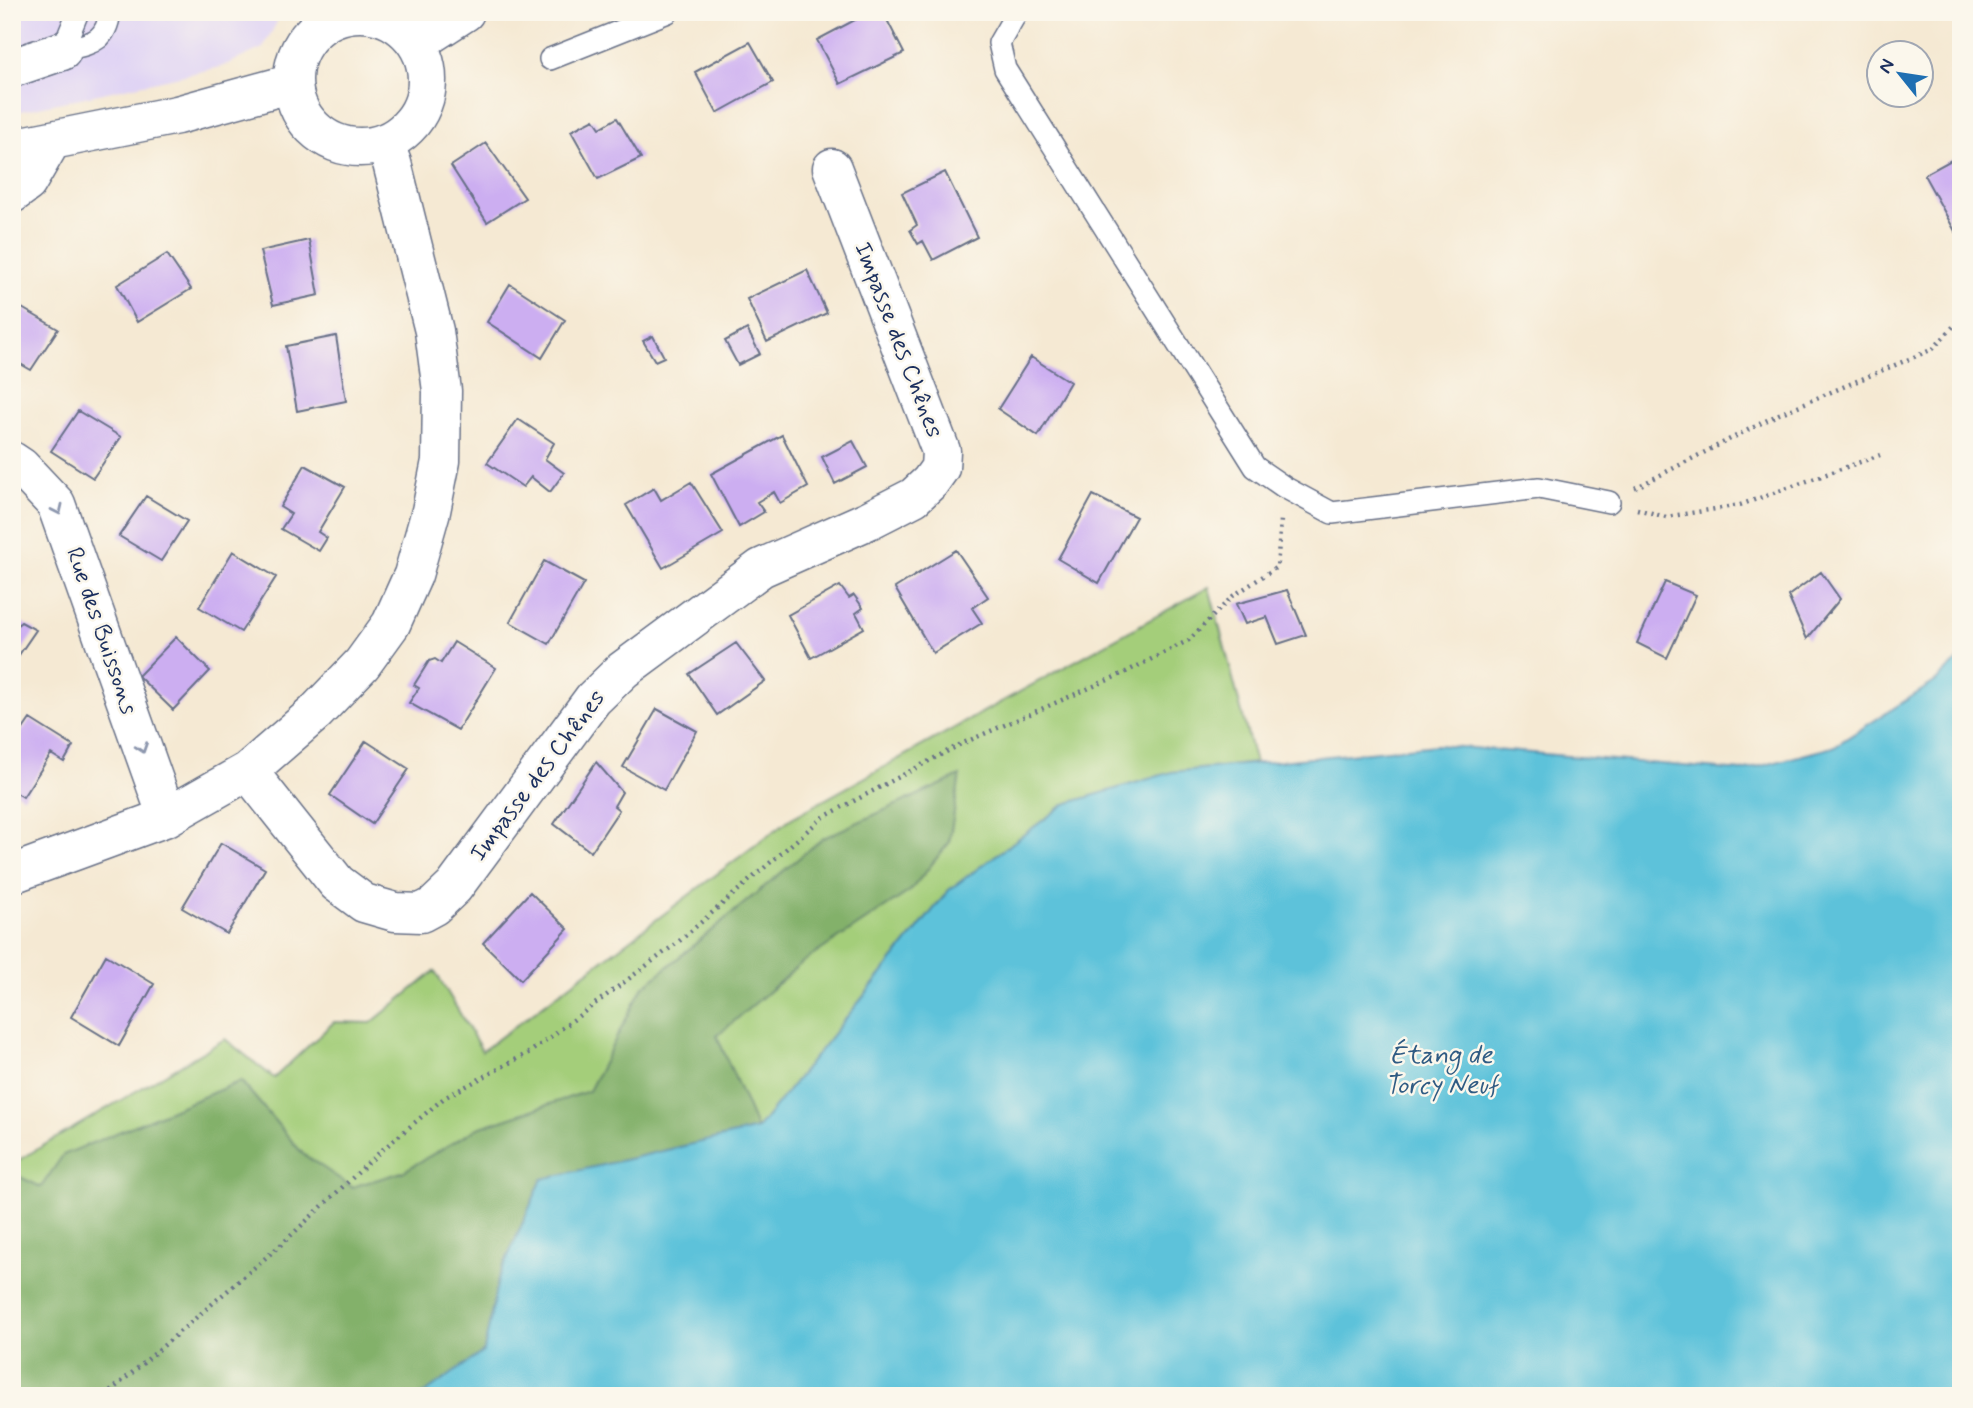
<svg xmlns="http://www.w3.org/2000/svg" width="1973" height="1408" viewBox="0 0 1973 1408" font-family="Mynerve,sans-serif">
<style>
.built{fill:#e0d4f4}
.green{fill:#a4ce7a;stroke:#607e6c;stroke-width:2}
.forest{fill:#83b16a;stroke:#4f7064;stroke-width:2}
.water{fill:#5dc2da;stroke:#3c789c;stroke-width:2}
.building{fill:#ccaef1}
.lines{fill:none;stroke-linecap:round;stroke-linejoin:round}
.service-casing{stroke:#677087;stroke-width:24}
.minor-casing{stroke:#677087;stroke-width:41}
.tertiary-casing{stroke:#677087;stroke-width:41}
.path{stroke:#677087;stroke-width:4.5;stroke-dasharray:2 5;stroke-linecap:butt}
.service{stroke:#fff;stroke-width:21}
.minor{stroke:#fff;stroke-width:38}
.tertiary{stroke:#fff;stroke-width:38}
.oneway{stroke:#8d97ae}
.labels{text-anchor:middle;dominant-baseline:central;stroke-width:5;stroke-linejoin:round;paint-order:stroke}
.street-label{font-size:24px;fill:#1b2f5e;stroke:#fbf7ec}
.water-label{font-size:26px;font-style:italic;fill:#2f5b83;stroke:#fbf7ec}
</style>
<rect width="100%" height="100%" fill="#fbf7ec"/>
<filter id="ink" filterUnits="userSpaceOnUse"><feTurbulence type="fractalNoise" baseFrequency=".0143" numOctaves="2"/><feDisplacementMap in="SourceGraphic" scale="14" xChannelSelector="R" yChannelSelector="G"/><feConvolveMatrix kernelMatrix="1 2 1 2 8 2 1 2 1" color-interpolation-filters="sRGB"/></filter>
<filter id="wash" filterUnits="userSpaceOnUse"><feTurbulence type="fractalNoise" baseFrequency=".00686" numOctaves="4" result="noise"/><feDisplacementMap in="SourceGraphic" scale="28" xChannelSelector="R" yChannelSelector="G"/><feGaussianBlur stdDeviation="1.57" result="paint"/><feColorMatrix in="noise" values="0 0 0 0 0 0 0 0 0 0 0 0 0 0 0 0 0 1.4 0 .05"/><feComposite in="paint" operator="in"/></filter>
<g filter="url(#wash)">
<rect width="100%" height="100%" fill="#f5e9d3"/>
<path class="built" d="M12 12H277V22L263 48 221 67 12 113Z"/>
<path class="green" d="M1209 587 1255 763 1172 772 1065 804 949 890 757 1129 421 1396H12V1164L225 1039 274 1078 334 1022 371 1023 435 971 482 1051 790 819Z"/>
<path class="forest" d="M960 776 949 843 910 891 803 962 717 1036 757 1129 542 1179 498 1279 484 1351 421 1396H12V1173L41 1187 63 1155 241 1081 303 1154 352 1187 402 1172 478 1128 589 1091 642 988 823 838Z"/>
<path class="water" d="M1961 657V1396H421L484 1351 498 1279 542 1179 757 1129 949 890 1065 804 1172 772 1437 745 1742 771 1833 747 1936 681Z"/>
<g id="blocks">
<path class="building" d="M870 12H883L904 53 840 84 817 40Z
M750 42 773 82 717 113 695 72Z
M617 118 641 158 598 179 571 131 594 119 600 128Z
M486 143 525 198 487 222 451 166Z
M1953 159 1961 172V242L1924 175Z
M945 172 977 237 933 260 923 241 918 244 910 230 917 225 902 193Z
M309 240 319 295 273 305 260 251Z
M167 254 191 289 137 322 117 285Z
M807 270 827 313 767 342 747 299Z
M510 284 565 320 542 358 487 322Z
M15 304 58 329 31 370 12 359V308Z
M747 329 760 354 738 365 725 341Z
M336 336 346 401 297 411 286 346Z
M653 336 664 357 655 361 643 341Z
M1031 357 1070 382 1038 436 998 409Z
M78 411 121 437 93 478 51 451Z
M518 419 554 443 545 459 564 473 550 492 531 477 523 487 487 463Z
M782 435 808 487 780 503 774 492 757 502 764 512 739 527 711 474Z
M853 441 867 467 835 484 822 457Z
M305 465 345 487 318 532 327 538 319 551 281 529 291 514 280 507Z
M691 482 723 533 663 568 626 505 654 488 661 500Z
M1093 495 1136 517 1099 583 1058 559Z
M146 496 187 521 161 561 119 536Z
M956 550 988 597 972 608 982 623 933 653 895 588Z
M233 551 276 577 241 632 199 607Z
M544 561 584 583 549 644 510 622Z
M1821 572 1840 599 1807 639 1788 596Z
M1665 582 1696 595 1667 658 1637 643Z
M840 586 849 598 854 595 863 608 856 613 864 628 811 658 788 615Z
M1287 590 1306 635 1278 644 1267 617 1245 624 1236 604Z
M21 622 36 630 12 665V625L15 627Z
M176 637 210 671 173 710 138 676Z
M454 642 496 668 458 730 409 703 419 688 414 685 429 661 435 659 441 663Z
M736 643 765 681 717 715 689 674Z
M657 709 697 731 664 790 623 767Z
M30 719 73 746 64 762 51 754 23 797 12 790V730L19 735Z
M366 741 409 769 372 824 330 795Z
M596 762 622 792 614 806 619 810 591 852 554 824Z
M221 843 265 869 227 934 182 908Z
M530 892 568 929 521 980 483 943Z
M106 955 154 984 119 1046 71 1017Z"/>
</g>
</g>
<g filter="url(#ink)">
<use href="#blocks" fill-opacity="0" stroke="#677087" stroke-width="2"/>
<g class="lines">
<defs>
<path id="service" d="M1017 12 999 43 1005 69 1255 467 1284 487 1332 513 1539 488 1609 502
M62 51C89 43 106 44 110 12
M62 51 78 12
M550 59 668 12"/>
<path id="minor" d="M12 461 21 467 56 504 167 817
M248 771 337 883 364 903 395 912 421 913 434 906 454 887 593 699 623 670 761 568 869 520 914 497 930 482 940 468 941 451 832 168
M12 874 167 817 248 771 315 713 362 664 391 624 413 575 431 511 441 461 442 391 434 331 392 163 384 143"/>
<path id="tertiary" d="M293 80a67 67 0 1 1 134 0a67 67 0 1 1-134 0Z
M417 43 465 12
M12 68 62 51
M12 148 177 115 293 83
M12 194 27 183 52 140"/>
</defs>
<use href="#service" class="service-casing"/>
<use href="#minor" class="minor-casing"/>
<use href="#tertiary" class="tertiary-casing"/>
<path class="path" d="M1635 488 1779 414 1933 349 1961 318
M1637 509 1666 517 1740 505 1880 455
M105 1396 284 1242 382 1150 444 1098 530 1052 677 943 822 818 961 744 1124 673 1189 640 1233 596 1277 567 1281 520"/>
<use href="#service" class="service"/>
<use href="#minor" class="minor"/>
<use href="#tertiary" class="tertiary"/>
</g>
<defs><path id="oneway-chevron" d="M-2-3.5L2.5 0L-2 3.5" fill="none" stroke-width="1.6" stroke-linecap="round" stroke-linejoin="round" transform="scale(1.75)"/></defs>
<g class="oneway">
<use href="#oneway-chevron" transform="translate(58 510) rotate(65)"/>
<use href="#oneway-chevron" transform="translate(142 748) rotate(71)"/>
</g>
</g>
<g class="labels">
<g class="street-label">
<text transform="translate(898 340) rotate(69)">Impasse des Chênes</text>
<text transform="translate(101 631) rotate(71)">Rue des Buissons</text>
<text transform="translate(538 776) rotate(-53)">Impasse des Chênes</text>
</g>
<g class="water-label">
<text x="1441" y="1056">Étang de<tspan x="1441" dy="30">Torcy Neuf</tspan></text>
</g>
</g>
<rect width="1973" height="1408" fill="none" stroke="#fbf7ec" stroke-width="42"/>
<g transform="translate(1900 74) rotate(300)"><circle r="33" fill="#fbf7ec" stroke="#a1a7b3" stroke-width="2"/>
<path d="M0-5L12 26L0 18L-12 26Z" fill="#1f6fb2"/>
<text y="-10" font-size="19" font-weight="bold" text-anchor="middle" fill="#1b2f5e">N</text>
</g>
</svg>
